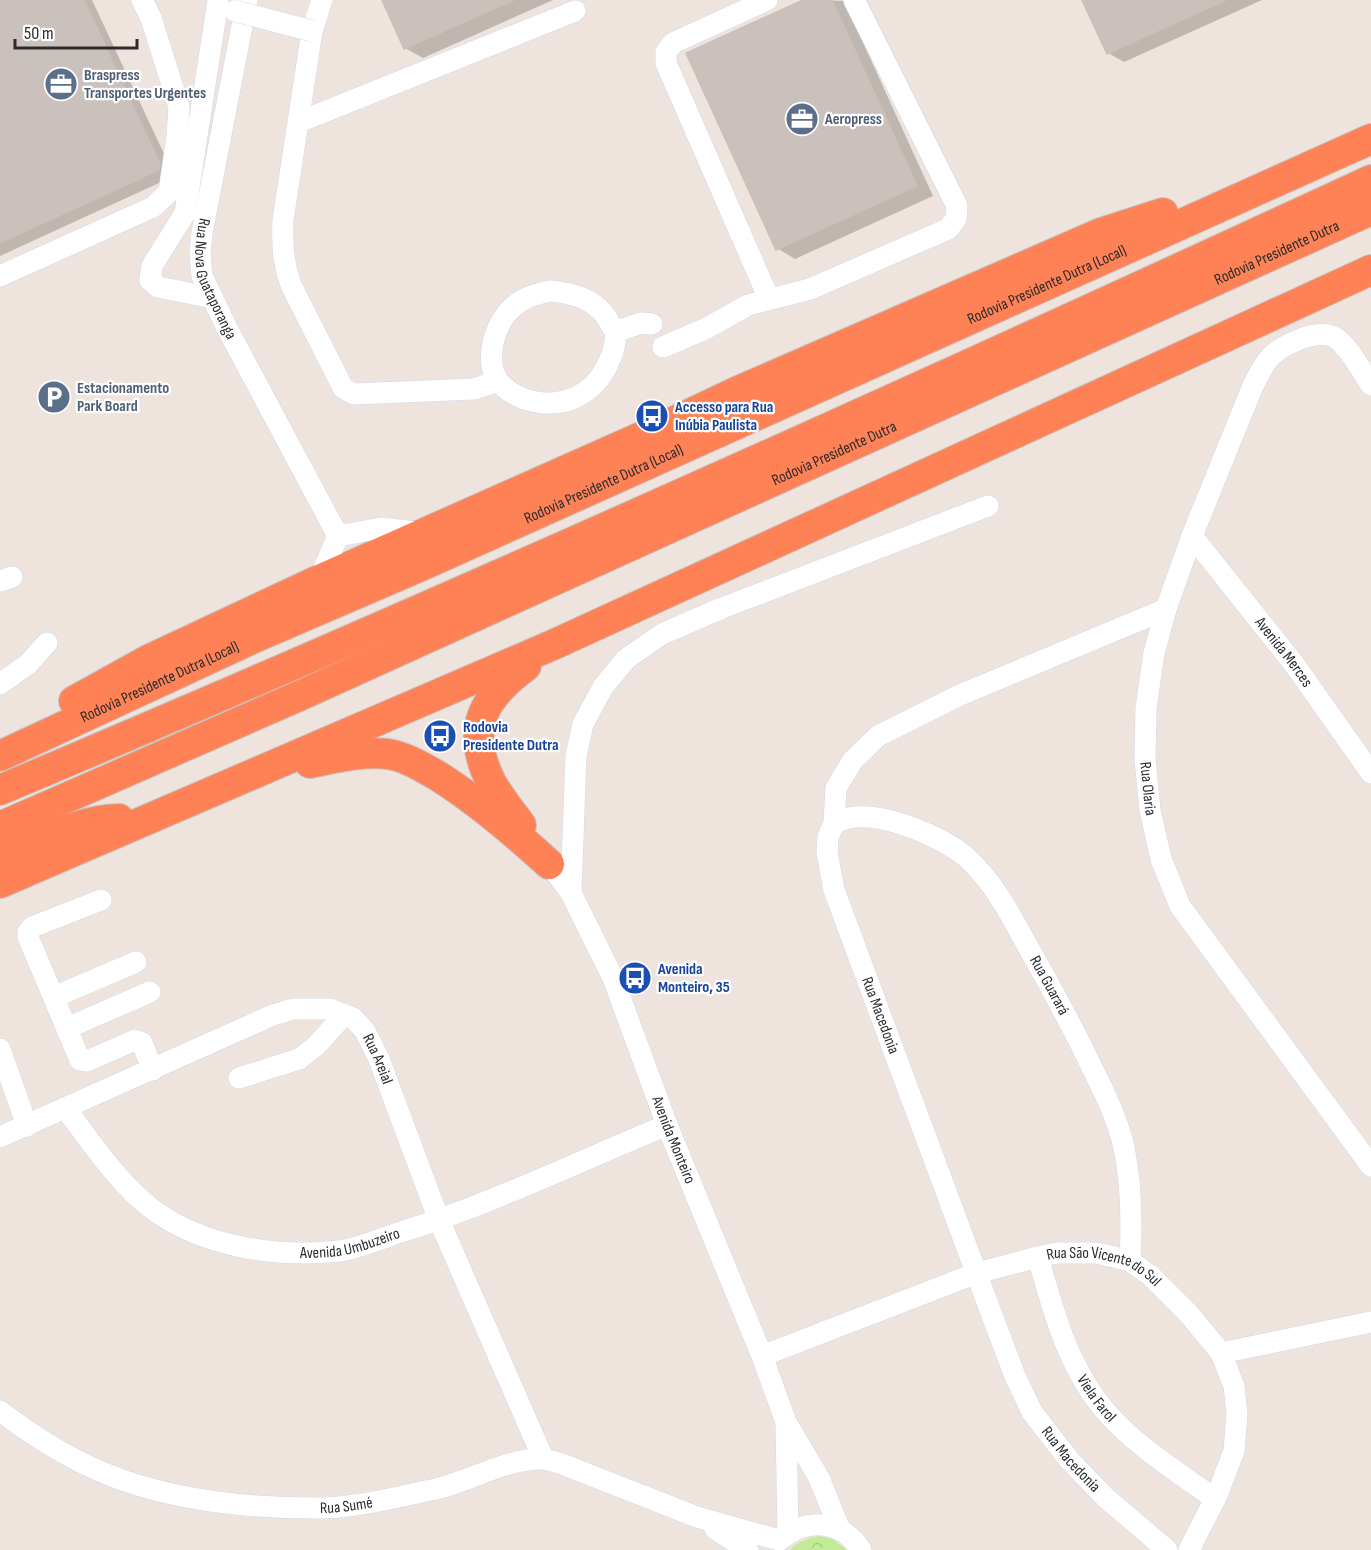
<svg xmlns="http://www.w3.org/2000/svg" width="1371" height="1550" viewBox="0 0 1371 1550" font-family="'Sofia Sans Condensed',sans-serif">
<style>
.park{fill:url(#park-crowns)}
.shadow{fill:#0003}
.building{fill:#cac1bc;stroke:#cbc0b6;stroke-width:1.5}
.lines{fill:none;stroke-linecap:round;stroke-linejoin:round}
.minor-casing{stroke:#d2d9e6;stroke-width:22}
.highway-casing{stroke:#c4c4c4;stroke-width:32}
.minor{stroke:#fff;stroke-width:21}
.highway{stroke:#ff8257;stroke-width:30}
.minor-bridge-casing{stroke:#d2d9e6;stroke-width:22;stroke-linecap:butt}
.minor-bridge{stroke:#fff;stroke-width:21}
.labels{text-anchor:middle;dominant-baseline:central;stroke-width:4.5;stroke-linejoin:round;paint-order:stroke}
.service-label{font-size:16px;font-weight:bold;fill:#4e5e75;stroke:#fff;text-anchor:start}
.street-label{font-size:16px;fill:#2c2c2c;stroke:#fff}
.transit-label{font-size:16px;font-weight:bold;fill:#164399;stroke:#fff;text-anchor:start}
</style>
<defs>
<pattern id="park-crowns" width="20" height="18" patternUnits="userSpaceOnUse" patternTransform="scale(1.5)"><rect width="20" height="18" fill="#c1eb94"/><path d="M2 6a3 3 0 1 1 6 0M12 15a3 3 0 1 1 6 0" fill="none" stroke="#a6ca80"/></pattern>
</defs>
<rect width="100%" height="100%" fill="#efe4dd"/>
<path class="park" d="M820 1536 832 1539 847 1550H790C799 1541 807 1538 820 1536Z"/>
<path class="shadow" d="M0 0H92L173 173 172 177 0 256Z
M384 0H553L423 58 405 48Z
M807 0 844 1 933 196 795 259 777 248Z
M1084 0H1262L1124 62 1108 53Z"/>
<path class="building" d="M0 0H84L160 164 159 170 0 243Z
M382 0H514L404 49Z
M803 0H832L917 186 776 250 686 53Z
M1082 0H1226L1107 54Z"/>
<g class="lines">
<defs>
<g id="minor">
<path id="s1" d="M247 0 202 233 200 254 202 276 228 330 338 536"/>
<path d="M322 0 312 31 283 220C282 244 283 263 291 285L343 388 354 394 474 389 498 381"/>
<path d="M767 0 673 43 666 52V63L769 299"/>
<path d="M299 122 575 11"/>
<path d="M0 276 153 207 169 192 177 137 179 107 151 18 142 0"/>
<path d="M550 291C573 293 596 299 608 320 610 324 614 329 615 332 616 340 614 352 610 359 599 388 574 405 543 403 531 402 519 398 509 391 506 388 501 385 499 382 483 361 495 322 513 307 523 297 537 294 550 291Z"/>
<path d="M213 298 158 287 150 280 152 266 185 213 218 1"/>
<path d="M615 332 641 323 652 324"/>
<path d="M663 347 707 328 748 305 810 289 948 229 956 219 957 206 854 0"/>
<path id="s2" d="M1371 385C1362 372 1348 344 1334 337 1325 333 1312 335 1303 338 1271 350 1266 359 1252 388L1192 536 1166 609 1154 653 1146 708 1145 759 1150 810 1161 859 1180 906 1371 1166"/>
<path d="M338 536 381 528 424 533"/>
<path id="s3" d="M1192 536 1294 664 1371 773"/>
<path d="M319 580 338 536"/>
<path d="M0 581 12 577"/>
<path id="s4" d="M1166 609 960 695 878 736 853 760 836 788 834 823 828 837 827 852 834 890 996 1326 1015 1376 1032 1412 1070 1461 1106 1498 1167 1550"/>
<path d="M0 684 28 664 47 643"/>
<path id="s5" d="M834 823C841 821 849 817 856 817 888 814 942 837 966 857 993 881 1011 915 1028 947 1046 978 1063 1010 1080 1043 1096 1077 1116 1111 1124 1148 1132 1186 1132 1223 1130 1261"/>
<path id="s6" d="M549 864 571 893 613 978 667 1125 762 1356 786 1422 819 1478 840 1530"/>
<path d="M571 893 576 756 583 724 603 687 626 659 662 634 722 608 988 506"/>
<path d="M101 900 32 927 28 932V937L80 1060 87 1061 135 1040 142 1043 153 1070"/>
<path d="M54 997 136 962"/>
<path d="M67 1028 150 992"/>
<path d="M0 1049 27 1126"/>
<path d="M239 1078 299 1059 316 1046 344 1015"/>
<path id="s7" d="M66 1109C92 1143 118 1183 152 1209 203 1247 277 1258 339 1251 361 1248 384 1237 404 1231 493 1203 580 1161 667 1125"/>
<path id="s8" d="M0 1137 273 1015 293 1009H330L353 1018 365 1031 379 1059 439 1220 543 1458"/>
<path id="s9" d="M1038 1257C1053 1311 1069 1371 1108 1414 1138 1448 1178 1472 1215 1499"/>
<path d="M1221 1353 1371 1322"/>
<path id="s10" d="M762 1356 977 1273 1038 1257 1057 1253H1097L1130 1261 1151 1276 1188 1313 1221 1353 1234 1386 1237 1414 1234 1451 1217 1495 1189 1550"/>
<path id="s11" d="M0 1411C33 1436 71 1460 109 1475 174 1501 255 1509 324 1508 359 1507 401 1496 436 1489 470 1481 506 1459 540 1459 548 1459 555 1462 562 1464L697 1517 779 1540"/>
<path d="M786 1423 788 1533"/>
<path d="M715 1529 748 1550"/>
<path d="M780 1540C806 1517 842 1520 861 1550"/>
</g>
<g id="highway">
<path d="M74 701 148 660 319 580 650 433 734 393 1101 233 1163 213"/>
<path id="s12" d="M0 756 256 637 421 566 1371 139"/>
<path d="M310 763C335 758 362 751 388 754 406 757 422 767 438 776 479 802 513 831 549 864"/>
<path d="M0 790C461 596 917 390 1371 180"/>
<path d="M521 825C511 811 499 797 491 782 465 730 482 698 526 666"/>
<path id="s13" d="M0 827 299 696 1371 210"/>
<path d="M0 858C37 843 78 820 119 819"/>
<path d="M0 883 555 644 1371 270"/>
</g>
</defs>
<use href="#minor" class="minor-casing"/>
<use href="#highway" class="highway-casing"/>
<use href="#minor" class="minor"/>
<use href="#highway" class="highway"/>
<defs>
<path id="minor-bridge" d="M235 11 312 31"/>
</defs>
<use href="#minor-bridge" class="minor-bridge-casing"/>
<use href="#minor-bridge" class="minor-bridge"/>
</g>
<defs>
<symbol id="office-disc" viewBox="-11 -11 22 22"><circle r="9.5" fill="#5c6f8a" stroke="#fff"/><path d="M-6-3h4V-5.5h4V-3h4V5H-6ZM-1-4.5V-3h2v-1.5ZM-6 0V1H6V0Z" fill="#fff"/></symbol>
<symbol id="parking-disc" viewBox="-11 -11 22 22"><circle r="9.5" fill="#5c6f8a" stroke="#fff"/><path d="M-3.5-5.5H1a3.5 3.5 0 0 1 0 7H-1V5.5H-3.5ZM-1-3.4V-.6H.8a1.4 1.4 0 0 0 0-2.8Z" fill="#fff"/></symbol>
<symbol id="bus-disc" viewBox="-11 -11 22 22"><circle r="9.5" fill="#1a4fb4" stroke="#fff"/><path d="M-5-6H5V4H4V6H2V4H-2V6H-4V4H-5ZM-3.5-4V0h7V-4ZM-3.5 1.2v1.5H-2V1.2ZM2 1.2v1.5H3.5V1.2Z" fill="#fff"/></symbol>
</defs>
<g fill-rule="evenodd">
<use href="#office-disc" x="42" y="65" width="38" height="38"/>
<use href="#office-disc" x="783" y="100" width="38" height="38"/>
<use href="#parking-disc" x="35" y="378" width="38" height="38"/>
<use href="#bus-disc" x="633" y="397" width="38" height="38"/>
<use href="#bus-disc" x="421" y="717" width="38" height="38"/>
<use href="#bus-disc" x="616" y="959" width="38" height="38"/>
</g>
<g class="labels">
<g class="service-label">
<text x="84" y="75">Braspress<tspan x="84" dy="18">Transportes Urgentes</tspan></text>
<text x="825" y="119">Aeropress</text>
<text x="77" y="388">Estacionamento<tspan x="77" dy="18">Park Board</tspan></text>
</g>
<g class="street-label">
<text stroke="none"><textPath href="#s13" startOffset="1400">Rodovia Presidente Dutra</textPath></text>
<text stroke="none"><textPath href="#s1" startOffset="286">Rua Nova Guataporanga</textPath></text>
<text stroke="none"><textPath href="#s12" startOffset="1148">Rodovia Presidente Dutra (Local)</textPath></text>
<text stroke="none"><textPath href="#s13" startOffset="914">Rodovia Presidente Dutra</textPath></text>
<text stroke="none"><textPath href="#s12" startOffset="662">Rodovia Presidente Dutra (Local)</textPath></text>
<text stroke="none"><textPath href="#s3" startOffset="148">Avenida Merces</textPath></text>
<text stroke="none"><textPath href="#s12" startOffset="176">Rodovia Presidente Dutra (Local)</textPath></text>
<text stroke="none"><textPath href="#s2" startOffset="586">Rua Olaria</textPath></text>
<text stroke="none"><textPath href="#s5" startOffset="296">Rua Guarará</textPath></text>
<text stroke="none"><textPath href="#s4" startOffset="620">Rua Macedonia</textPath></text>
<text stroke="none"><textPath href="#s8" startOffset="430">Rua Areial</textPath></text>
<text stroke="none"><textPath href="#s6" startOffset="304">Avenida Monteiro</textPath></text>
<text stroke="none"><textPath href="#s7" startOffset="340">Avenida Umbuzeiro</textPath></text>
<text stroke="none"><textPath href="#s10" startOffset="363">Rua São Vicente do Sul</textPath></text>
<text stroke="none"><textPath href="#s9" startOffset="154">Viela Farol</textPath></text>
<text stroke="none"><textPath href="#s4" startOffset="1106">Rua Macedonia</textPath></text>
<text stroke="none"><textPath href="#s11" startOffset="368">Rua Sumé</textPath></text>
</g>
<g class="transit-label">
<text x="675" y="407">Accesso para Rua<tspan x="675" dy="18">Inúbia Paulista</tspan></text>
<text x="463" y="727">Rodovia<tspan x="463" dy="18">Presidente Dutra</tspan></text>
<text x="658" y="969">Avenida<tspan x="658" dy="18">Monteiro, 35</tspan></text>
</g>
</g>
<path d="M15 39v9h122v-9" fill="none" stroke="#2c2c2c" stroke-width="3"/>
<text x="24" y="39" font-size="18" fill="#2c2c2c" stroke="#ffffff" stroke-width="4.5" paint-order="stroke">50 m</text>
</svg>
